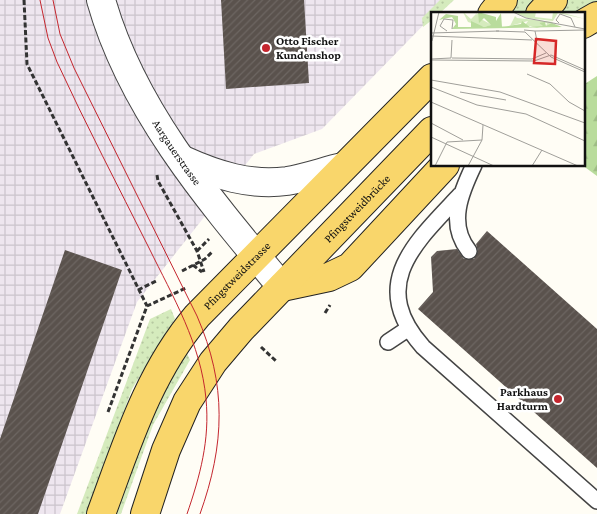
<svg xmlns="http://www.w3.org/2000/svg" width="597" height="514" viewBox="0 0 597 514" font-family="'Crimson Pro',serif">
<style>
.industrial{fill:url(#industrial-grid)}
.grass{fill:url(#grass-dots)}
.forest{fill:url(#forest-firs)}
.building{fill:url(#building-hatch)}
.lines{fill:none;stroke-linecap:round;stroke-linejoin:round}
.service-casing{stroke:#444;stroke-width:18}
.tertiary-casing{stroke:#444;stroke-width:30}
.primary-casing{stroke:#222;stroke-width:30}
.path{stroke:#333;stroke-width:3;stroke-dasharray:5 2.5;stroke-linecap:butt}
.service{stroke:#fff;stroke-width:15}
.tertiary{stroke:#fff;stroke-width:28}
.primary{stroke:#f9d66b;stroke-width:28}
.tram{stroke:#c4262e;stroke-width:1}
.poi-dot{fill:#c4262e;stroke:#fff;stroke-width:2}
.labels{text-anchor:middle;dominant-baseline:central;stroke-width:5;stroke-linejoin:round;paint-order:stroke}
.poi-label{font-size:12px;font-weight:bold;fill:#111;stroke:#fff;text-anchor:start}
.street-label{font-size:12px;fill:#111;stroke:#fff}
.inset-road{fill:none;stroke:#a09f9a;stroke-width:1}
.view{fill:#d62828;fill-opacity:0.15;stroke:#d62828;stroke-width:2.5}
.inset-edge{fill:none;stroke:#111;stroke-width:2.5}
</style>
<defs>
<pattern id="industrial-grid" width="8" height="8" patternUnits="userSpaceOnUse" patternTransform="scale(1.25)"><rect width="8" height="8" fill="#eee6ef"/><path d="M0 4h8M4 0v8" fill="none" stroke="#cbc4cc"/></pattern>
<pattern id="grass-dots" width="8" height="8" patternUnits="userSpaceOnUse" patternTransform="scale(1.25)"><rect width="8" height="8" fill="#d5ebbd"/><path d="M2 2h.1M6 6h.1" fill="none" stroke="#b6c8a1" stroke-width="1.8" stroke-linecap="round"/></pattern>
<pattern id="forest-firs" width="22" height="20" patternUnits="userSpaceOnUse" patternTransform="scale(1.25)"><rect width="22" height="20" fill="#b9dc9c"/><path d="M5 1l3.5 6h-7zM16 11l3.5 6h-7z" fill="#9ebc85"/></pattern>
<pattern id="building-hatch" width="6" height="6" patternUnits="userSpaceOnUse" patternTransform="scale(1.25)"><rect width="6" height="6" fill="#5a524d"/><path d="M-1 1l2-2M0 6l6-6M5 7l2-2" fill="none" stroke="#6d6662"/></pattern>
</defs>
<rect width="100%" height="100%" fill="#fffdf5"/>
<path class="industrial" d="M0 0H448L322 129 254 154 137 302 60 514H0Z"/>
<path class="grass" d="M440 0H454L439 14H432V20L423 27 422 18Z
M518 0H597V3L579 14H508Z
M171 309 175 319 132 389 87 514H77L150 319Z
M186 351 190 360 153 425 121 514H115L145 428 162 391Z"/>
<path class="forest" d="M597 76V176L582 165 583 85Z"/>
<path class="building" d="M221 0H304L309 83 226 89Z
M487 231 597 329V468L418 309 433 292 431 257 437 251 457 249 464 259H474L478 251 476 244Z
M65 250 122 270 38 514H0V439Z"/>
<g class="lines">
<defs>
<path id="service" d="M460 195C416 242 367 284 423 347L597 501
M469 251C447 224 461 192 474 165
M388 342 409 328"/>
<g id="tertiary">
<path id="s1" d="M101 0C132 110 210 201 282 287"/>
<path d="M183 160C216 175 250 186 287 181 306 178 325 171 343 167"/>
</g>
<g id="primary">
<path d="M492 14 503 0"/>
<path d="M540 14 553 0"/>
<path d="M583 24 597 16"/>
<path d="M282 287 329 277 350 267 445 165"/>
<path id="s2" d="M101 514C127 444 148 374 197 316L432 78"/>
<path id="s3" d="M145 514 166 450 187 402 213 362 241 329 432 131"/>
</g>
</defs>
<use href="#service" class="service-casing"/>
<use href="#tertiary" class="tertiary-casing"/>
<use href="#primary" class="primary-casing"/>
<path class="path" d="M24 0 27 64 147 306
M157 175 158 181 197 251 204 272
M197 251 209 239
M193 265 202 272
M182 271 205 259 212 252
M138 290 158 280
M325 313 330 305
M261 347 276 361
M108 412 147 306 186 288"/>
<use href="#service" class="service"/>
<use href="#tertiary" class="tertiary"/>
<use href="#primary" class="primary"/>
<path class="tram" d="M40 0 48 38 57 62C86 125 118 186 149 248 173 297 201 344 206 399 210 440 200 476 187 514
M53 0 60 34 74 68 197 316C227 385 225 444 200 514"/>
</g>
<g class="poi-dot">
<circle cx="266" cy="48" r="5"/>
<circle cx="558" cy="399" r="5"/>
</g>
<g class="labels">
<g class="poi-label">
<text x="276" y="41">Otto Fischer<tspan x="276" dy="14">Kundenshop</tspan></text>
<text x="548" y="392" text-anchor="end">Parkhaus<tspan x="548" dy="14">Hardturm</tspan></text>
</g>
<g class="street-label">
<text stroke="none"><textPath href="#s1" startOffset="171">Aargauerstrasse</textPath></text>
<text stroke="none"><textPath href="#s3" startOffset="378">Pfingstweidbrücke</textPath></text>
<text stroke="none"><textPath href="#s2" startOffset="278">Pfingstweidstrasse</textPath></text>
</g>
</g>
<g transform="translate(431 12)">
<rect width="154" height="154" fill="#fffdf5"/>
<path d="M32 0 40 7 47 0 45 3 48 1 50 7 61 13 53 15 37 10ZM83 0H105L104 5 121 7 122 0H129L154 7 127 1 122 9 96 6ZM84 4 86 6 122 10 118 14H115L116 11H108L113 14 106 16 94 13 97 9 79 14 69 15 63 13 69 9 70 14H79Z" fill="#d5ebbd"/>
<path d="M47 0 65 5V9L70 1 71 15 90 12 91 9 99 15 112 14 108 11 114 10 115 14 121 11 131 15 21 17 25 12 21 5 8 8 15 2 27 4V15H40V9L53 15 60 13 53 6 48 11Z" fill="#b9dc9c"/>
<path class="inset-road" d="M82 0 95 6 154 17M128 11 125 8 129 2 140 6 144 15M93 18 104 19 106 29M16 19 9 14 13 7 22 8 21 17M65 19 94 20 120 45 154 60M104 19 154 18M0 21 68 19M0 24 101 28M1 29 8 0M21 46 101 47 115 41M0 47 20 46 21 28M0 48 103 49 120 43 154 58M96 62 119 72 138 90 154 99M0 68 69 80 154 111M0 75 46 93 95 102 154 129M29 80 75 88M0 90 147 154M0 111 32 128M0 125 63 154M4 154 16 130 51 128M37 154 51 128 52 113M101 154 111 138"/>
<path class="view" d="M105 27 125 29 124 52 103 51Z"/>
<rect width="154" height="154" class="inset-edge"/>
</g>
</svg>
